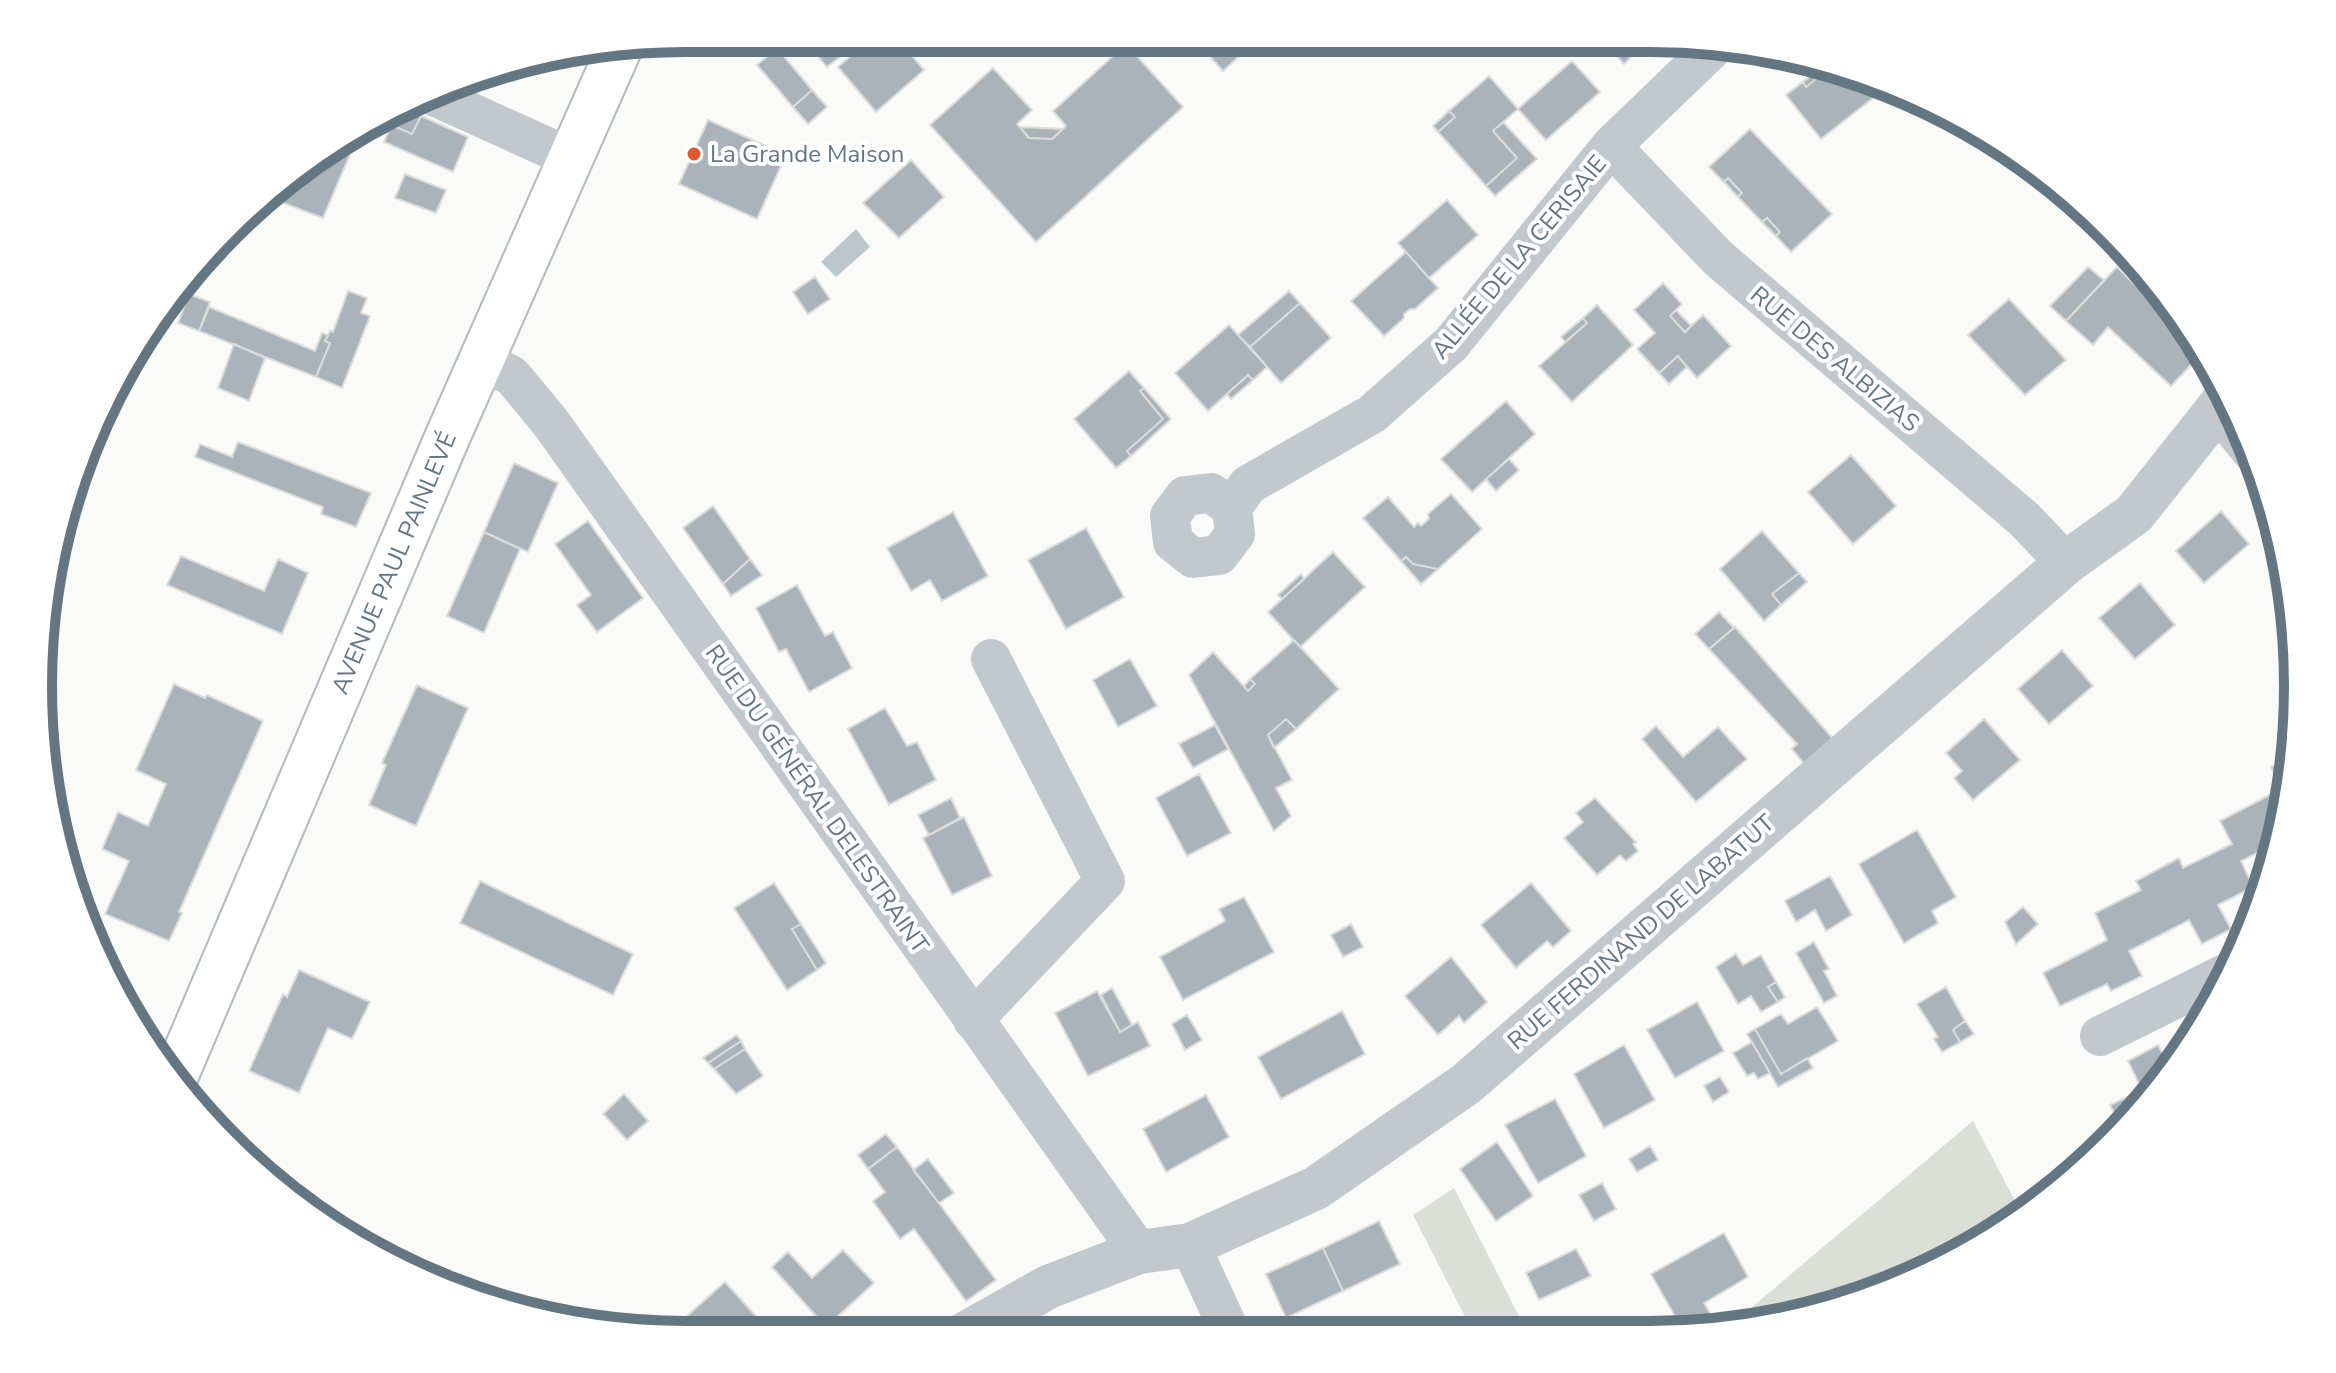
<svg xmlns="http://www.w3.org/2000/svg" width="2336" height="1373" viewBox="0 0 2336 1373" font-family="'Nunito Sans',sans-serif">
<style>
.green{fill:#dadfd7}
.water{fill:#bbc7cb}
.building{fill:#aab3b9;stroke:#dcdcda;stroke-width:2}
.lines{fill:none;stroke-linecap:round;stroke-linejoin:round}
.secondary-casing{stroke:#b3babf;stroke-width:48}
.minor{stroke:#c3c8cc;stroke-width:40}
.tertiary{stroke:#c3c8cc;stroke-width:44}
.secondary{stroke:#fff;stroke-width:44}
.poi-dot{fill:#e4572e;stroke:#fff;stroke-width:3}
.labels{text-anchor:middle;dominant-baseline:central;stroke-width:8;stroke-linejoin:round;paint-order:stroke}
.poi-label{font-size:24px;fill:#657683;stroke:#fff;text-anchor:start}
.street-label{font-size:24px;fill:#657683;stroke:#fff}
.rim{fill:none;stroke:#657683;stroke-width:10}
</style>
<rect width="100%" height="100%" fill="#fafaf8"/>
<path class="green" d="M1973 1121 2022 1214 1973 1248 1818 1313 1727 1328Z
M1454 1188 1528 1334H1474L1413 1215Z"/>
<path class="water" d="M856 229 870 247 836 277 821 262Z"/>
<path class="building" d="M802 38H833L846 52 827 67Z
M872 38H897L924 70 876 112 838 67Z
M1194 39H1258L1223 71Z
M1601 39H1643L1637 45 1640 48 1624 64Z
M1126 44 1183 107 1036 242 930 125 993 68 1032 110 1017 124 1029 138 1052 139 1066 126 1053 111Z
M777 48 812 90 793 107 757 65Z
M1572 61 1600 92 1546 140 1518 109Z
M1824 66 1858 73 1887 87 1821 139 1786 95 1803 82 1806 87 1821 75 1817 71Z
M1817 71 1821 75 1806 87 1803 82Z
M477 73 472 84 463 80Z
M1489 76 1518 109 1493 131 1517 158 1486 186 1438 132 1455 117 1449 111Z
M812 90 827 107 808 124 793 107Z
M407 110 421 116 412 134 391 125 394 117Z
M1449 111 1455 117 1438 132 1433 126Z
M421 116 468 137 453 172 384 142 391 125 412 134Z
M708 120 786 155 757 219 679 184Z
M1503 122 1537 159 1495 196 1486 186 1517 158 1493 131Z
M1020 127 1063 129 1052 139 1029 138Z
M1750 129 1832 214 1791 252 1776 236 1780 232 1767 218 1762 222 1738 197 1742 193 1728 178 1724 182 1709 167Z
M338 147 351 152 323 218 278 201 285 187 280 185 292 172Z
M911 160 944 197 899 238 863 203Z
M405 174 446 190 436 213 395 198Z
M1728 178 1742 193 1738 197 1724 182Z
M280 185 285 187 278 201 268 197Z
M1447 200 1478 235 1429 278 1398 243Z
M1767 218 1780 232 1776 236 1762 222Z
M1406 252 1438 288 1415 309H1410L1404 314V318L1384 336 1351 301Z
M2088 267 2104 280 2066 321 2050 306Z
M2117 267 2203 352 2171 386 2108 327 2093 345 2066 321Z
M815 277 830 299 808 314 793 292Z
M1663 283 1682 304 1670 316 1685 332 1703 315 1731 346 1697 378 1678 356 1659 373 1637 349 1655 333 1634 310Z
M348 291 367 298 361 313 370 316 342 388 316 377 330 343 325 341 330 331 333 332Z
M1289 291 1300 303 1250 347 1238 335Z
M189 294 210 302 199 331 178 323Z
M2009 299 2066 360 2025 395 1968 335Z
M1300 303 1331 338 1281 383 1250 347Z
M1597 305 1633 345 1572 402 1539 366 1587 323 1583 318Z
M209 307 315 351 322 333 328 335 325 341 330 343 316 377 199 331Z
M1676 310 1691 326 1685 332 1670 316Z
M1583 318 1587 323 1565 342 1561 337Z
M1229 325 1267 367 1253 380 1248 375 1208 411 1175 373Z
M234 344 265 358 249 401 218 388Z
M1678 356 1687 367 1669 384 1659 373Z
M1129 371 1144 388 1140 391 1163 419 1127 451 1131 456 1116 468 1074 419Z
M1248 375 1253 380 1231 399 1227 394Z
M1144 388 1171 419 1131 456 1127 451 1163 419 1140 391Z
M1506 401 1535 434 1472 492 1441 459Z
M238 442 371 493 356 527 321 514 323 507 195 457 200 444 232 457Z
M1851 455 1896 506 1853 544 1808 492Z
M1509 459 1519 470 1496 491 1486 479Z
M514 463 558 483 528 552 484 532Z
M1451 494 1482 529 1438 569 1413 564 1406 557 1401 561 1363 518 1388 497 1414 527 1418 523 1421 526 1429 519 1428 514Z
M713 506 750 559 723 584 683 528Z
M2221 511 2249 544 2204 583 2176 551Z
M953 512 988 576 942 601 930 580 911 591 887 548Z
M588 521 643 598 597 632 577 605 591 595 555 544Z
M1086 528 1124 597 1066 629 1028 560Z
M1762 531 1799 573 1772 594 1781 605 1764 621 1720 569Z
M484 532 520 549 484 633 447 616Z
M1333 552 1365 587 1300 647 1268 612Z
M181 556 264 591 278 559 308 573 282 634 167 585Z
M1406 557 1413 564 1438 569 1421 584 1401 561Z
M750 559 762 575 731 596 723 584Z
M1799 573 1807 582 1781 605 1772 594Z
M1301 574 1304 579 1282 599 1278 595Z
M2140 583 2175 625 2135 659 2099 618Z
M797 585 825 636 833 632 852 668 809 692 786 649 779 652 756 608Z
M1719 612 1734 628 1709 649 1695 634Z
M1735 627 1835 741 1806 766 1792 749 1797 744 1709 649Z
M1294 640 1339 689 1296 729 1286 719 1268 735 1292 780 1276 788 1291 816 1274 831 1189 675 1213 652 1248 691 1255 684 1250 679Z
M2062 650 2093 686 2049 724 2018 689Z
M1130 659 1157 706 1118 727 1093 680Z
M1250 679 1255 684 1248 691 1244 686Z
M174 684 205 698 207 695 263 721 179 912 182 913 169 941 105 914 129 861 102 849 118 812 148 826 166 784 136 770Z
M417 685 468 708 416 826 369 805 386 765 382 763Z
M885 708 907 746 917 742 936 780 889 805 848 729Z
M1286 719 1296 729 1274 748 1268 735Z
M1984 719 2020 760 1973 800 1954 778 1962 771 1946 753Z
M1215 725 1228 749 1193 768 1179 744Z
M1656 726 1683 757 1718 727 1747 759 1696 802 1642 739Z
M2291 757 2285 813 2277 843 2241 861 2253 887 2218 905 2231 929 2202 944 2189 920 2129 951 2142 976 2111 991 2107 984 2060 1006 2043 973 2107 940 2095 913 2141 890 2136 881 2179 858 2183 868 2232 844 2220 821 2281 789 2271 767Z
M1199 774 1231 833 1187 856 1156 798Z
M951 798 960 818 929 835 918 815Z
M1595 798 1636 842 1633 844 1638 851 1626 861 1620 855 1597 875 1564 838 1583 822 1576 813Z
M964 817 992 876 952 895 923 838Z
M1917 830 1956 897 1932 911 1938 923 1904 943 1859 864Z
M1830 876 1852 915 1826 931 1815 910 1796 922 1785 901Z
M480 881 633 954 613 995 460 923Z
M774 883 801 924 792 929 817 970 787 990 734 908Z
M1531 883 1571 931 1553 947 1547 941 1516 968 1481 925Z
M1244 897 1274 952 1183 1000 1160 957 1225 921 1219 909Z
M2023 907 2038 924 2016 944 2005 922Z
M801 924 826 963 817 970 792 929Z
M1351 924 1363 947 1343 957 1331 935Z
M1814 942 1829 969 1824 971 1837 996 1824 1003 1796 953Z
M1736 954 1743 965 1761 955 1776 982 1768 987 1778 1002 1761 1012 1751 996 1738 1004 1716 967Z
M1451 957 1487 1002 1464 1023 1459 1016 1438 1035 1405 996Z
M299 970 370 1002 352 1039 328 1028 299 1093 249 1071 283 994 287 997Z
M1776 982 1785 997 1778 1002 1768 987Z
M1946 987 1965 1021 1953 1030 1960 1042 1942 1052 1934 1039 1938 1037 1917 1004Z
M1112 988 1132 1025 1120 1032 1101 995Z
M1097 991 1120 1032 1138 1022 1150 1046 1088 1076 1055 1013Z
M1697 1002 1724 1051 1675 1078 1647 1030Z
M1817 1007 1838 1041 1781 1074 1755 1029 1781 1014 1788 1024Z
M1342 1011 1365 1054 1281 1099 1258 1057Z
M1187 1015 1202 1040 1185 1050 1172 1024Z
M1965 1021 1974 1034 1960 1042 1953 1030Z
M1755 1029 1781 1074 1807 1058 1813 1068 1778 1087 1747 1034Z
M737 1035 741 1041 708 1063 703 1058Z
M741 1041 745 1049 714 1069 708 1063Z
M1752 1042 1770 1073 1758 1079 1754 1073 1747 1076 1733 1053Z
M1624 1045 1655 1100 1604 1128 1574 1074Z
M2158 1045 2170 1068 2120 1125 2110 1105 2142 1090 2128 1061Z
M745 1049 763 1076 736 1094 714 1069Z
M1720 1077 1729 1092 1713 1102 1704 1086Z
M624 1094 648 1121 627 1140 603 1114Z
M1206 1095 1229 1137 1166 1172 1143 1129Z
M1555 1099 1586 1156 1538 1183 1505 1125Z
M886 1134 897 1147 868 1169 858 1155Z
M1497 1142 1533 1196 1496 1221 1460 1169Z
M1650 1146 1658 1160 1637 1172 1629 1159Z
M897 1147 996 1280 966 1301 914 1229 900 1239 873 1201 885 1192 868 1169Z
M928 1159 954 1193 939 1203 913 1170Z
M1602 1183 1616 1209 1594 1221 1579 1195Z
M1379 1221 1400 1264 1343 1291 1323 1248Z
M1724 1233 1748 1277 1704 1303 1720 1329 1685 1334 1651 1274Z
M1323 1248 1343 1291 1286 1318 1266 1274Z
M1576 1249 1591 1276 1539 1300 1526 1273Z
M843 1250 874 1283 826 1327 772 1267 788 1252 812 1278Z
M725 1282 772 1334H667Z"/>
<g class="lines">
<defs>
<g id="secondary">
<path id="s1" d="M173 1082 447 438 619 49"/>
</g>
</defs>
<use href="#secondary" class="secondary-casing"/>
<path class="minor" d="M434 96 571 158
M1611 146 1718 258 2024 519 2066 563
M482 360 512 376 551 423 1139 1252
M2217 409 2253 453
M1232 508 1211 493 1185 496 1170 516 1173 542 1193 558 1219 555 1235 534 1232 508 1248 485 1372 414 1451 344 1611 146 1717 44
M973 1020 1105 881 991 659
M2100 1036 2229 972
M1190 1245 1231 1334"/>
<path class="tertiary" d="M965 1334 1048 1287 1139 1252 1190 1245 1316 1188 1466 1084 2066 563 2134 514 2227 397"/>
<use href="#secondary" class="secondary"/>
</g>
<circle class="poi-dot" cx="694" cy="154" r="8"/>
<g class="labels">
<g class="poi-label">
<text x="710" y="154">La Grande Maison</text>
</g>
<g class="street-label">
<text transform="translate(1519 257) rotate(-50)">ALLÉE DE LA CERISAIE</text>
<text transform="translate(1835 359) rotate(40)">RUE DES ALBIZIAS</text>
<text stroke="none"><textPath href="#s1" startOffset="564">AVENUE PAUL PAINLEVÉ</textPath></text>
<text transform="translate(817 799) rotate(55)">RUE DU GÉNÉRAL DELESTRAINT</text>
<text transform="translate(1641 932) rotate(-41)">RUE FERDINAND DE LABATUT</text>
</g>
</g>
<path d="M0 0H2336V1373H0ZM686 52H1650A634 634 0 0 1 2284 686V687A634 634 0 0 1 1650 1321H686A634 634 0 0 1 52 687V686A634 634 0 0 1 686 52Z" fill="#fff" fill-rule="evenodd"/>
<path class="rim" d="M686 52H1650A634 634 0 0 1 2284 686V687A634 634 0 0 1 1650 1321H686A634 634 0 0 1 52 687V686A634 634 0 0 1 686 52Z"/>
</svg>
